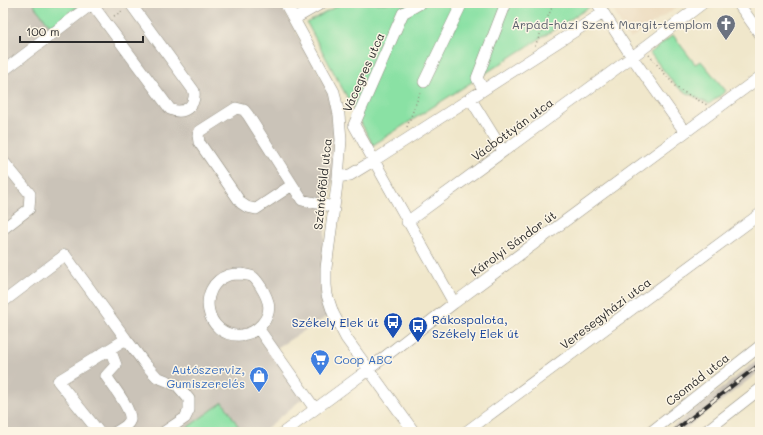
<svg xmlns="http://www.w3.org/2000/svg" width="763" height="435" viewBox="0 0 763 435" font-family="Mali,sans-serif">
<style>
.built{fill:#ead8ba}
.industrial{fill:#cac3b8}
.green{fill:#8ae1a4;stroke:#5a8668}
.lines{fill:none;stroke-linecap:round;stroke-linejoin:round}
.minor-casing{stroke:#8e897b;stroke-width:12}
.path{stroke:#8e897b;stroke-width:1.5;stroke-dasharray:1 3;stroke-linecap:butt}
.minor{stroke:#fff;stroke-width:11}
.rail-casing{stroke:#2b2b2b;stroke-width:4}
.rail{stroke:#fcf5e5;stroke-width:2.5;stroke-dasharray:8;stroke-linecap:butt}
.labels{text-anchor:middle;dominant-baseline:central;stroke-width:3;stroke-linejoin:round;paint-order:stroke}
.worship-label{font-size:12px;fill:#5b616d;stroke:#fcf5e5;text-anchor:end}
.street-label{font-size:12px;fill:#2b2b2b;stroke:#fcf5e5}
.transit-label{font-size:12px;fill:#164399;stroke:#fcf5e5;text-anchor:start}
.shop-label{font-size:12px;fill:#366cbe;stroke:#fcf5e5;text-anchor:start}
</style>
<rect width="100%" height="100%" fill="#fcf5e5"/>
<filter id="ink" filterUnits="userSpaceOnUse"><feTurbulence type="fractalNoise" baseFrequency=".025" numOctaves="2"/><feDisplacementMap in="SourceGraphic" scale="8" xChannelSelector="R" yChannelSelector="G"/><feConvolveMatrix kernelMatrix="1 2 1 2 8 2 1 2 1" color-interpolation-filters="sRGB"/></filter>
<filter id="wash" filterUnits="userSpaceOnUse"><feTurbulence type="fractalNoise" baseFrequency=".012" numOctaves="4" result="noise"/><feDisplacementMap in="SourceGraphic" scale="16" xChannelSelector="R" yChannelSelector="G"/><feGaussianBlur stdDeviation="0.9" result="paint"/><feColorMatrix in="noise" values="0 0 0 0 0 0 0 0 0 0 0 0 0 0 0 0 0 1.4 0 .05"/><feComposite in="paint" operator="in"/></filter>
<g filter="url(#wash)">
<rect width="100%" height="100%" fill="#f0e7cb"/>
<path class="built" d="M609 3H683L630 39Z"/>
<path class="industrial" d="M3 3H280L330 92 336 133 334 174 325 229 323 266 328 316 275 349 307 395 262 432H242L223 402 181 432H3Z
M760 358V371L681 432H666Z"/>
<path class="green" d="M34 3H82L54 25 49 24 35 7Z
M342 3H589L591 6 373 145 307 23Z
M673 35 695 64 701 61 726 91 709 104 680 89 672 81 650 53Z
M223 402 242 432H181Z"/>
</g>
<g filter="url(#ink)">
<g class="lines">
<defs>
<path id="minor" d="M285 3 334 92 339 115 341 140 338 177 326 268V285L327 295 333 313 346 338 414 432
M421 3 403 13 354 125 454 303
M597 3 632 57 685 132
M738 3 760 34
M92 4 170 109C183 115 196 107 194 91L130 3
M294 19 322 3
M3 71 93 3
M424 82 462 3
M483 89 477 78 506 3
M470 98 503 151
M3 161 30 194 29 209 3 229
M338 177 350 175 373 161 603 13
M292 185 256 209 247 207 241 203 199 142 198 135 200 131 236 108 244 110 248 115 302 200 334 207
M407 222 632 57 703 3
M242 274C245 275 251 275 253 277 256 279 259 284 261 287 269 300 273 311 262 324 257 330 250 334 241 335 205 338 195 286 229 275 233 274 238 274 242 274Z
M3 302 65 255 126 339 58 381 99 432
M258 328 315 409
M126 339 145 364 157 377 177 385 189 399V410L185 418 164 432
M110 349 116 365 106 376C112 385 132 410 130 420 128 426 121 429 116 432
M284 432 360 376 454 303 760 77
M466 432 760 214
M651 432 760 346
M705 432 760 389"/>
</defs>
<use href="#minor" class="minor-casing"/>
<path class="path" d="M114 16 124 10
M535 46 554 3
M649 55 675 86 680 90 707 105
M407 127 421 90"/>
<use href="#minor" class="minor"/>
<defs>
<path id="rail" d="M673 432 760 364"/>
</defs>
<use href="#rail" class="rail-casing"/>
<use href="#rail" class="rail"/>
</g>
</g>
<defs>
<symbol id="church-pin" viewBox="-11 -11 22 30"><path d="M0 17L-7.5 6A9.5 9.5 0 1 1 7.5 6Z" fill="#6b7280" stroke="#fcf5e5"/><path d="M-1.2-6h2.4v3.5h3.3v2.4h-3.3V6h-2.4V-.1h-3.3v-2.4h3.3Z" fill="#fff"/></symbol>
<symbol id="bus-pin" viewBox="-11 -11 22 30"><path d="M0 17L-7.5 6A9.5 9.5 0 1 1 7.5 6Z" fill="#1a4fb4" stroke="#fcf5e5"/><path d="M-5-6H5V4H4V6H2V4H-2V6H-4V4H-5ZM-3.5-4V0h7V-4ZM-3.5 1.2v1.5H-2V1.2ZM2 1.2v1.5H3.5V1.2Z" fill="#fff"/></symbol>
<symbol id="supermarket-pin" viewBox="-11 -11 22 30"><path d="M0 17L-7.5 6A9.5 9.5 0 1 1 7.5 6Z" fill="#3f7fe0" stroke="#fcf5e5"/><path d="M-6-5.5h2.5l.6 2H6L4.5 2H-2.5L-4.4-4H-6ZM-1.5 3.2a1.3 1.3 0 1 0 .1 0ZM3 3.2a1.3 1.3 0 1 0 .1 0Z" fill="#fff"/></symbol>
<symbol id="shop-pin" viewBox="-11 -11 22 30"><path d="M0 17L-7.5 6A9.5 9.5 0 1 1 7.5 6Z" fill="#3f7fe0" stroke="#fcf5e5"/><path d="M-5-2.5h2.3a2.7 3.5 0 0 1 5.4 0H5L5.5 6h-11ZM-1.5-2.5h3a1.5 2.3 0 0 0-3 0Z" fill="#fff"/></symbol>
</defs>
<g fill-rule="evenodd">
<use href="#church-pin" x="715" y="13" width="22" height="30"/>
<use href="#bus-pin" x="382" y="311" width="22" height="30"/>
<use href="#bus-pin" x="407" y="315" width="22" height="30"/>
<use href="#supermarket-pin" x="309" y="348" width="22" height="30"/>
<use href="#shop-pin" x="248" y="365" width="22" height="30"/>
</g>
<g class="labels">
<g class="worship-label">
<text x="712" y="24">Árpád-házi Szent Margit-templom</text>
</g>
<g class="street-label">
<text transform="translate(363 72) rotate(-66)">Vácegres utca</text>
<text transform="translate(512 129) rotate(-36)">Vácbottyán utca</text>
<text transform="translate(322 184) rotate(-84)">Szántóföld utca</text>
<text transform="translate(513 243) rotate(-36)">Károlyi Sándor út</text>
<text transform="translate(605 313) rotate(-37)">Veresegyházi utca</text>
<text transform="translate(697 379) rotate(-38)">Csomád utca</text>
</g>
<g class="transit-label">
<text x="432" y="319">Rákospalota,<tspan x="432" dy="14">Székely Elek út</tspan></text>
<text x="379" y="322" text-anchor="end">Székely Elek út</text>
</g>
<g class="shop-label">
<text x="334" y="359">Coop ABC</text>
<text x="245" y="369" text-anchor="end">Autószerviz,<tspan x="245" dy="14">Gumiszerelés</tspan></text>
</g>
</g>
<rect width="763" height="435" fill="none" stroke="#fcf5e5" stroke-width="16"/>
<path d="M20 36v6h123v-6" fill="none" stroke="#2b2b2b" stroke-width="2"/>
<text x="26" y="36" font-size="12" fill="#2b2b2b" stroke="#fcf5e5" stroke-width="3" paint-order="stroke">100 m</text>
</svg>
